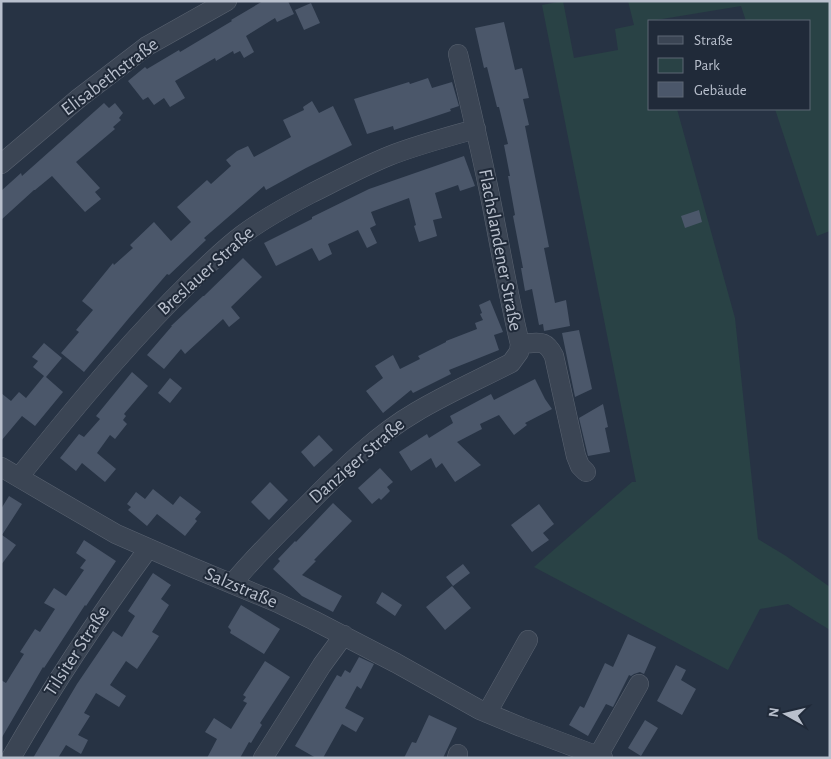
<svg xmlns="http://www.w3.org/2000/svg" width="831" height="759" viewBox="0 0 831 759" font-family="'Alegreya Sans',sans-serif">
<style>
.green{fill:#294245}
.building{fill:#4b576a}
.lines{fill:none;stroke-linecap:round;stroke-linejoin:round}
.minor-casing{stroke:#5a6371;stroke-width:20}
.minor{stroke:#3b4554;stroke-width:19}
.labels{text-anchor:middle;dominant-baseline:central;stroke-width:4;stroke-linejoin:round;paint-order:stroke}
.street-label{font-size:19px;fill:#b9c0cd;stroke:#202a39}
</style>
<rect width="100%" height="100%" fill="#273344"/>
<path class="green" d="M563 1 574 58 618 50 615 29 634 25 628 1H830V231L817 236 775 109H810V21H746L741 6 650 21V109H677L735 318 758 539 786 556 830 587V630L788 604 760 609 728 670 534 567 632 482H636L542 5Z"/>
<path class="building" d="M263 1H288L294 14 277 22 275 18 246 36 254 52 244 58 240 51 234 54 233 51 216 61 215 58 175 81 185 98 170 107 164 98 154 105 148 97 143 100 128 81 145 67 147 69 179 50 180 52 232 21 231 20Z
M311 3 320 23 304 30 295 10Z
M504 22 515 70 522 68 529 98 523 99 529 125 525 126 549 247 544 248 555 303 566 300 570 326 544 331 543 324 539 325 532 289 525 291 521 268H523L513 216 515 215 508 176H510L504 145 508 144 499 107H497L487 67 484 68 475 28Z
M428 78 432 88 452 82 459 106 450 109 451 111 394 130 393 126 367 134 354 99 409 82 410 84Z
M312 101 319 113 333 106 352 145 306 168 266 190 264 186 204 238 206 240 169 275 167 274 129 318 84 372 61 353 79 332 76 330 93 310 82 301 113 263 114 265 133 248 130 245 154 222 171 241 191 222 177 207 207 180 211 184 231 166 226 160 237 151 248 146 254 157 291 137 283 120 304 110 303 107Z
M104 103 109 108 115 103 123 113 119 118 121 120 113 127 115 129 76 162 100 188 95 192 101 199 85 212 52 176 35 190H34L1 220V191L21 173 22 176Z
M464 156 475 186 460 191 458 185 435 193 442 218 433 220 437 236 419 242 414 226 416 225 409 198 371 212 376 225 370 228 377 243 367 248 358 230 328 244 332 254 319 261 312 248 276 266 264 243 312 219V217L369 189Z
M699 210 702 222 685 228 681 216Z
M243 258 262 277 231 307 240 318 229 327 223 319 185 354 181 349 164 369 147 355 172 326H171L203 296H204Z
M490 300 503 332 494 335 499 350 449 370 451 374 413 393 411 390 383 413 366 391 383 378 375 366 393 355 400 369 420 359 418 356 446 342V341L477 329 475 323 483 320 480 314 482 313 479 305Z
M579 330 592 389 575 397 562 333Z
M44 343 62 358 46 377 63 392 35 426 22 416 1 441V393L11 401 19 392 26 398 44 376 33 367 38 361 32 357Z
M132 372 148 386 124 414 126 416 123 420 127 424 115 439 110 435 97 453 116 469 105 482 82 463 76 471 60 458 79 434 84 437 100 419 96 416Z
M170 378 182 388 170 403 158 393Z
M535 379 545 399 552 409 525 423 527 425 514 435 499 415 480 424 482 429 457 442 481 465 455 482 442 463 436 468 431 458 411 471 399 452 427 434 429 438 453 423 450 416 491 394 494 400Z
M603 404 608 427 605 428 610 452 588 456 579 418Z
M319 435 333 450 314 467 301 452Z
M380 468 393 482 387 487 390 491 381 500 379 498 372 504 358 488Z
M270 482 288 500 269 520 251 502Z
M153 489 173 505 180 496 201 512 195 519 197 521 185 536 157 514 147 526 128 510 131 507 127 504 136 492 145 499Z
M9 496 22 504 2 535 16 545 1 565V509Z
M333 503 352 521 314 560 316 561 302 575 342 596 333 612 302 596 273 569 280 561 278 559 295 541 296 542Z
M539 504 554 524 543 533 549 540 532 552 511 525Z
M84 540 116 561 86 606 85 605 44 668 43 667 1 739V680L6 683 24 654 20 652 35 629 40 632 55 609 44 603 54 588 66 596 84 570 80 568 86 560 76 553Z
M463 564 470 573 453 586 446 577Z
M153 573 171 585 161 599 169 605 152 632 159 636 137 669 126 661 110 685 126 696 119 707 96 693 84 713 90 716 78 735 88 740 81 754 66 745 58 758H33L77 684 113 631 122 637 135 616 128 611Z
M452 586 471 608 445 630 426 607Z
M382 592 402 605 395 616 376 603Z
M241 605 280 629 264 654 230 633 231 630 228 627Z
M628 634 656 647 644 674 640 672 634 674 631 676 629 675 613 707 606 704 588 736 569 725 580 706 584 708 605 663 613 667Z
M359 657 374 664 361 689 357 686 345 708 364 718 356 732 342 724 323 758H316L295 746 337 675 341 677 345 670 350 673Z
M265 661 290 677 260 723 262 725 251 743 249 742 240 758H207L217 739 205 732 214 718 231 729 247 703 243 701 246 697 243 695Z
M676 665 686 670 681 680 696 689 682 715 657 701Z
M429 715 457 728 443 758H404L412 742 416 743Z
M645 720 658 728 641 756 628 748Z"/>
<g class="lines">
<defs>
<path id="minor" d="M1 164 79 98 147 46 227 1
M520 344C538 343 545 338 554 356L576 456 580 466 586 472
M1 467 54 498 116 534 189 566 278 603 313 620 396 663 480 710 521 727 603 758
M19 477C68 416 118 355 173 299 195 277 217 254 242 235 263 219 287 206 310 194 336 181 362 167 389 156 417 145 447 137 476 129
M232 584C254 557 279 533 303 509 338 474 373 437 416 412 446 394 480 379 511 363L519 352 520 344C509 299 501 252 492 206 482 155 470 105 458 54
M487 713 528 640
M598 756 639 684
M11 758C53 685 99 616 148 549
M263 758 322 665 344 635
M457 758 458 754"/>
</defs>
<use href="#minor" class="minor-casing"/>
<use href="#minor" class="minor"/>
</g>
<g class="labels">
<g class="street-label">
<text transform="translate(110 77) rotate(-37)">Elisabethstraße</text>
<text transform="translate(500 250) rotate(79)">Flachslandener Straße</text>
<text transform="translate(206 271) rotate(-42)">Breslauer Straße</text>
<text transform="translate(357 461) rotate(-41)">Danziger Straße</text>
<text transform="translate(241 588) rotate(23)">Salzstraße</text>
<text transform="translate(77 651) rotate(-57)">Tilsiter Straße</text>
</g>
</g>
<rect width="831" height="759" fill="none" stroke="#b9c0cd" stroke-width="5"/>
<rect x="648" y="20" width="162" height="90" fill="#202a39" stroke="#5d6674"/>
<rect x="658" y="36" width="25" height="8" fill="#3b4554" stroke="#5d6674"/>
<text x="694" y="45" font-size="15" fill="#b9c0cd">Straße</text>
<rect x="658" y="58" width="25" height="15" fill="#294245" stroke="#5d6674"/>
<text x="694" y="70" font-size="15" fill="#b9c0cd">Park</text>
<rect x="658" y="82" width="25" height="15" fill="#4b576a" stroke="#5d6674"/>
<text x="694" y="95" font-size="15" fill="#b9c0cd">Gebäude</text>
<g transform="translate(786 714) rotate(278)" stroke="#202a39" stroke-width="4" paint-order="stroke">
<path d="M0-4L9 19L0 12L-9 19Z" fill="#b9c0cd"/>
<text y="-8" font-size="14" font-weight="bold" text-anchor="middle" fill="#b9c0cd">N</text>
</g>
</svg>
